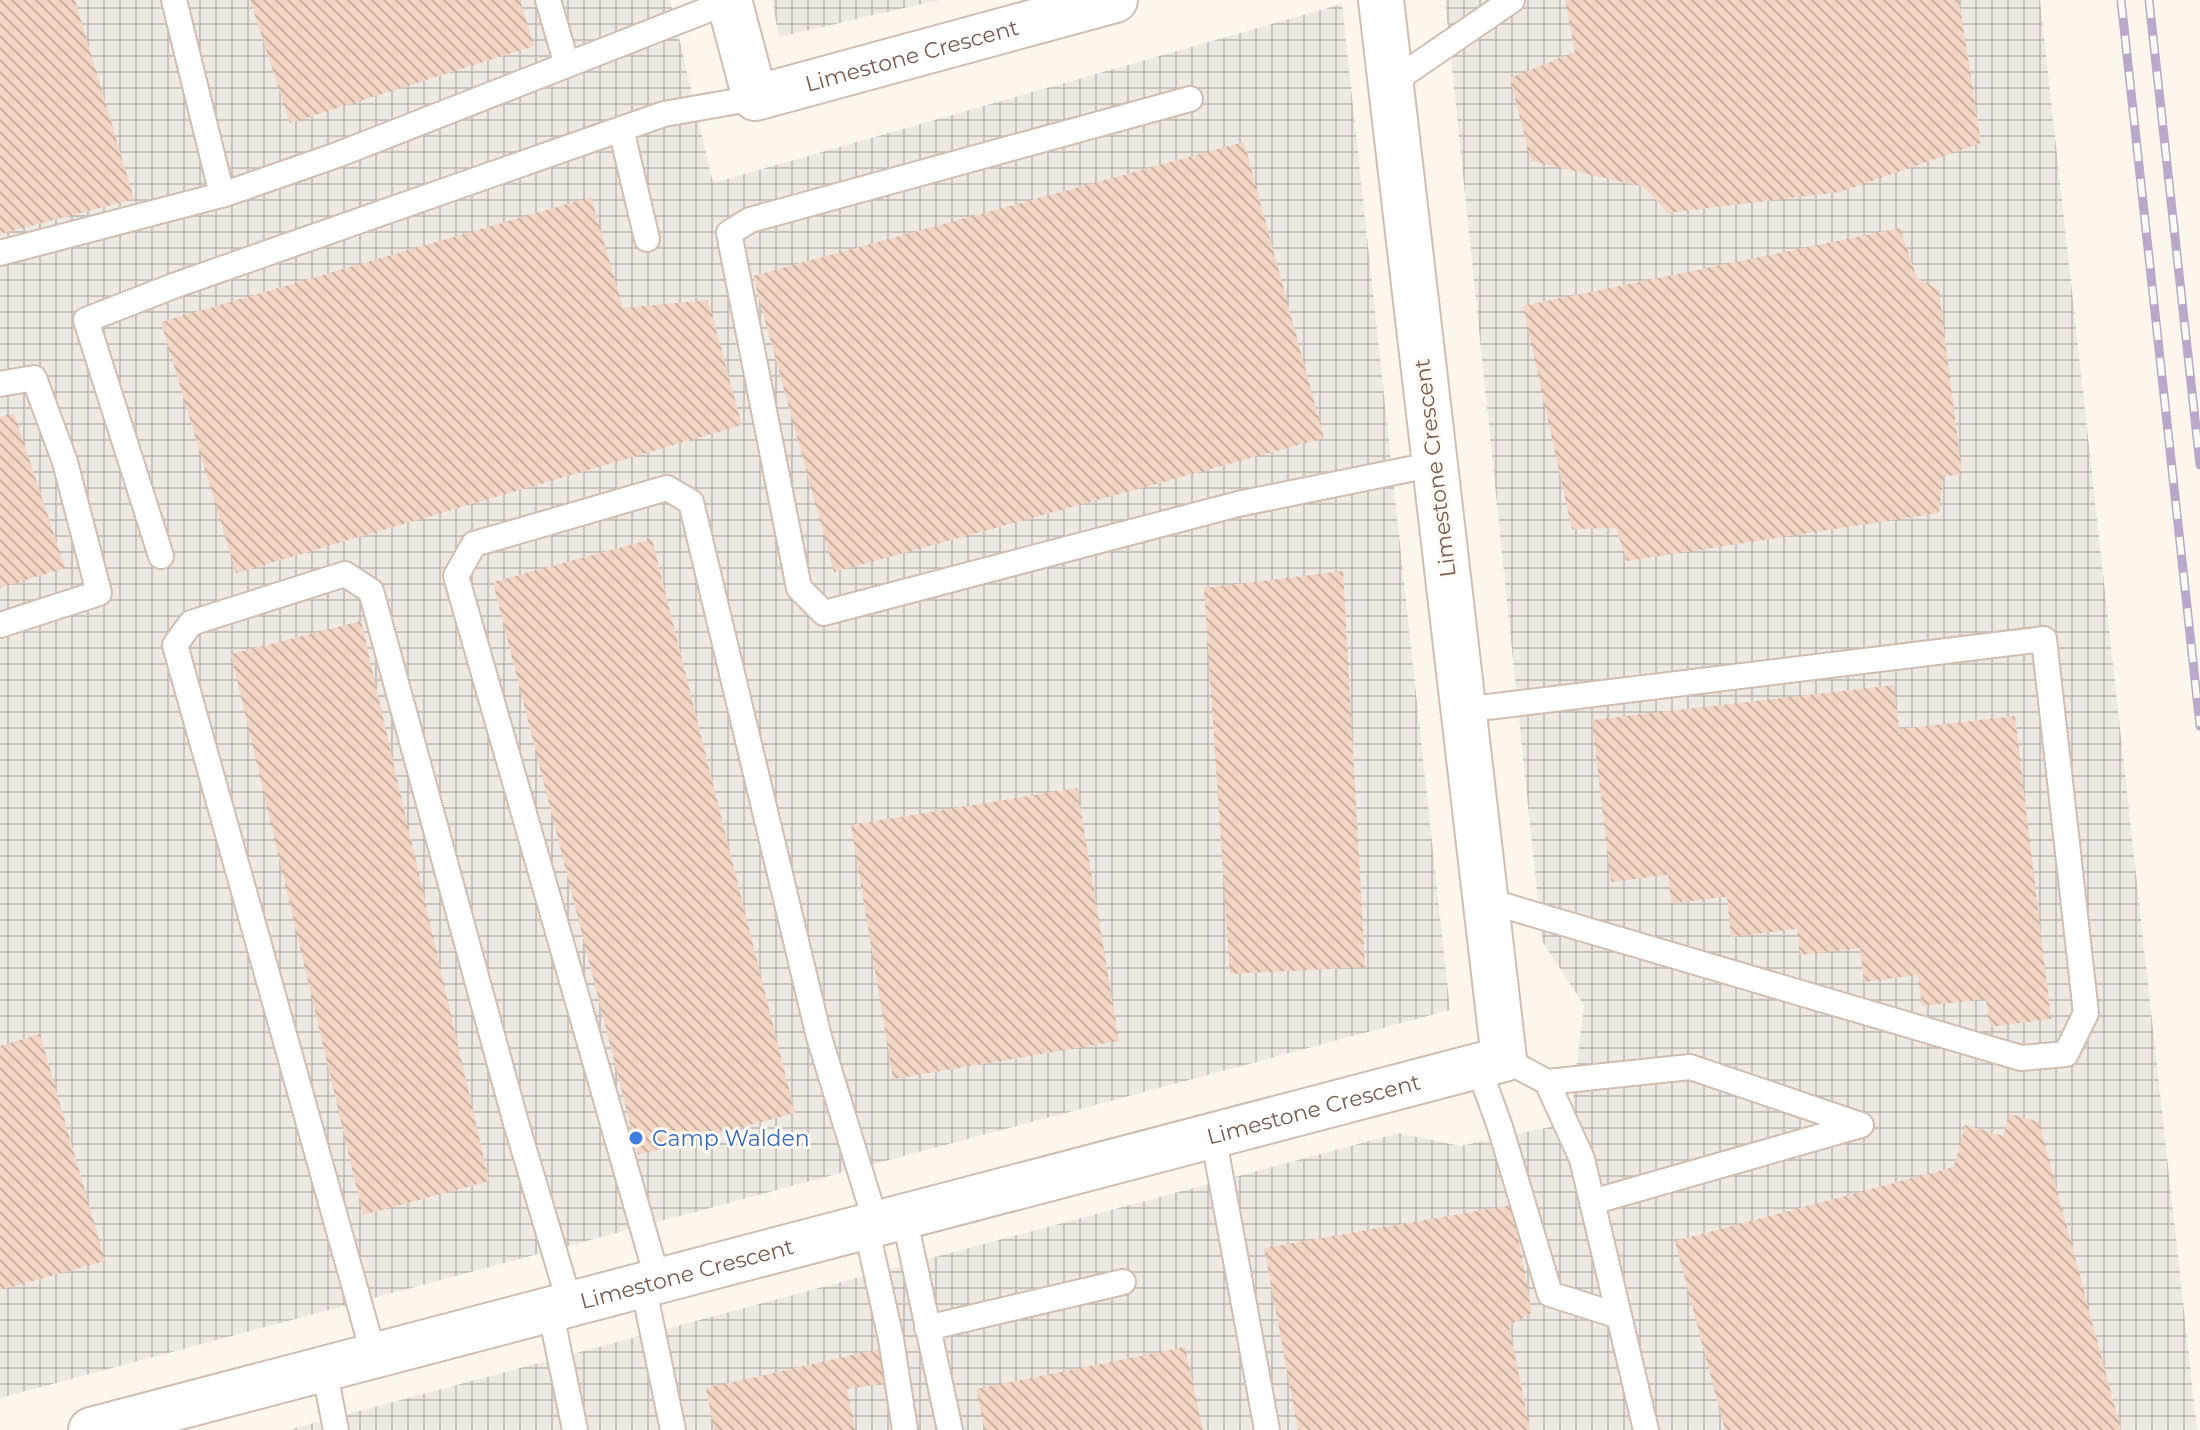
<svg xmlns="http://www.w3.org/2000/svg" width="2200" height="1430" viewBox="0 0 2200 1430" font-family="Montserrat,sans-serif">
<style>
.industrial{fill:url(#industrial-grid)}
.building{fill:url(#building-back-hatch)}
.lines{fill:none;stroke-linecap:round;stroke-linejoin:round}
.service-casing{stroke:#d1beb0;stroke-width:28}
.minor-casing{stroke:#d1beb0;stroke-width:48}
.service{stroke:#fff;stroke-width:24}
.minor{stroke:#fff;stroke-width:44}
.rail-casing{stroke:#b9a8c9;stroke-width:9}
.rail{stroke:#fffaf3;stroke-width:6;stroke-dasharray:18;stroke-linecap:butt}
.shop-dot{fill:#3f7fe0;stroke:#fffaf3;stroke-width:3}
.labels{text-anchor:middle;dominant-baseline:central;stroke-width:6;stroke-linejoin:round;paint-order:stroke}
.street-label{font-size:22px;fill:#7a5c4d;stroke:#fffaf3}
.shop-label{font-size:22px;fill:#366cbe;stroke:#fffaf3;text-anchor:start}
</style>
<defs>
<pattern id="industrial-grid" width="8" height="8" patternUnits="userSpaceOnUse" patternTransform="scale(2)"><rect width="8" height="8" fill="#efe9e4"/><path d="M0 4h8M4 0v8" fill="none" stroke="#c7c0bb"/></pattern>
<pattern id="building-back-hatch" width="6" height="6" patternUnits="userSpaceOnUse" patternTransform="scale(2)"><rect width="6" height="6" fill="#f3d5c3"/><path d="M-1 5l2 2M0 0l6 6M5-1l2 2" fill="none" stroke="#cab0a1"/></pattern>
</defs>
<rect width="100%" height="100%" fill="#fdf6ec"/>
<path class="industrial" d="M0 0H670L713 183 1342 4 1450 1010 0 1398Z
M772 0H939L779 37Z
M1445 0H2040L2197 1430H288L1399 1133 1460 1146 1570 1123 1584 1005 1542 941Z"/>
<path class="building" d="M0 0H75L134 199 0 234Z
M250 0H520L534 46 290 123Z
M1565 0H1959L1981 143 1840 192 1668 213 1644 187 1531 161 1510 78 1575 52Z
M1244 142 1324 438 834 572 753 276Z
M591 197 623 308 708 300 742 425 236 573 161 322Z
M1900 228 1917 278 1939 290 1962 475 1943 476 1939 513 1627 561 1616 528 1572 529 1523 306Z
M14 413 65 568 0 588V417Z
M652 539 795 1113 638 1155 493 582Z
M1343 571 1365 967 1230 974 1204 588Z
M361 621 489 1181 363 1215 231 654Z
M1894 685 1899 729 2015 716 2051 1019 1990 1027 1986 999 1922 1006 1918 975 1864 982 1860 948 1800 955 1797 929 1731 937 1727 897 1671 903 1668 875 1611 882 1592 720Z
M1077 788 1119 1041 893 1079 851 825Z
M40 1034 105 1261 0 1290V1046Z
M2010 1114 2039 1122 2121 1430H1725L1675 1241 1954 1167 1965 1125 2003 1136Z
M1512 1205 1532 1313 1509 1325 1530 1430H1298L1264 1248Z
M1185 1347 1203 1430H985L976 1389Z
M879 1349 886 1383 847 1389 855 1430H714L706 1388Z"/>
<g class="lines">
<defs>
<path id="service" d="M174 0 222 195
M548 0 567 65
M1391 83 1512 0
M1190 99 750 220 729 233 799 588 824 613 1238 504 1435 464
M621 129 647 239
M0 253 225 194 337 155 730 1
M0 384 34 378 65 462 99 593 0 625
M161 556 86 320 176 285 664 114 755 98
M1463 710 2044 639 2086 1013 2066 1054 2021 1058 1485 900
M1504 1059 1547 1082 1582 1159 1646 1430
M1478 1066 1500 1127 1550 1294 1619 1316
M1547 1082 1690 1067 1861 1125 1592 1202
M1213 1135 1267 1430
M904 1216 950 1430
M866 1226 891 1339 905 1430
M658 1281 456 576 474 544 667 488 691 502 819 1037 876 1223
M643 1285 673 1430
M550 1309 575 1430
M927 1328 1123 1282
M374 1356 175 645 191 623 345 574 371 591 516 1123 570 1304
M324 1369 336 1430"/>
<g id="minor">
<path id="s1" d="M729 0 755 98 1115 0"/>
<path id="s2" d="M91 1430 1504 1059 1381 0"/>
</g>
</defs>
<use href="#service" class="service-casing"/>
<use href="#minor" class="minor-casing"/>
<use href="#service" class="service"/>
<use href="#minor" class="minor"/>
<defs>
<path id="rail" d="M2121 0 2200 726
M2149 0 2200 465"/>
</defs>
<use href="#rail" class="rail-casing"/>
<use href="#rail" class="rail"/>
</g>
<circle class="shop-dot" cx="636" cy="1138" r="8"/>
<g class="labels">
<g class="street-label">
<text stroke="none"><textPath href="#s1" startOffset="264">Limestone Crescent</textPath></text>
<text transform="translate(1435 468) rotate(-97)">Limestone Crescent</text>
<text stroke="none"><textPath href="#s2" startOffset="1264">Limestone Crescent</textPath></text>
<text stroke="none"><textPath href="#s2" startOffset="616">Limestone Crescent</textPath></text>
</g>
<g class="shop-label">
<text x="652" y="1138">Camp Walden</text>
</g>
</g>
</svg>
